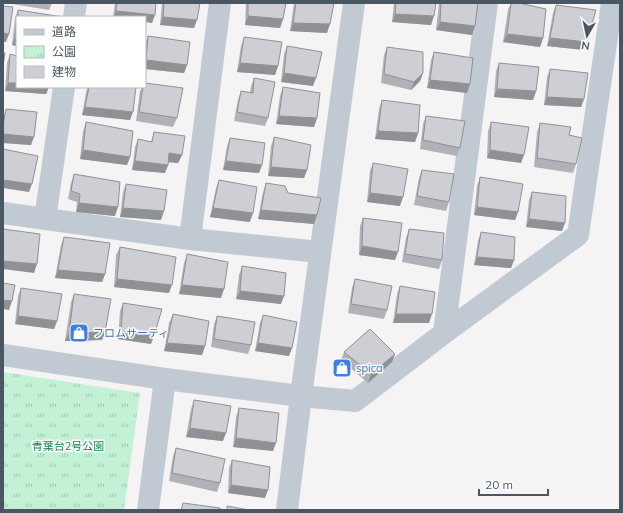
<svg xmlns="http://www.w3.org/2000/svg" width="623" height="513" viewBox="0 0 623 513" font-family="Mulish,'Noto Sans JP',sans-serif">
<style>
.park{fill:url(#park-tufts)}
.lines{fill:none;stroke-linecap:round;stroke-linejoin:round}
.minor{stroke:#c1cad2;stroke-width:22}
.tertiary{stroke:#c1cad2;stroke-width:22}
.wall{fill:#b0b2b7}
.shaded-wall{fill:#909195}
.building{fill:#cdcfd5;stroke:#909195}
.labels{text-anchor:middle;dominant-baseline:central;stroke-width:3;stroke-linejoin:round;paint-order:stroke}
.shop-label{font-size:11px;fill:#366cbe;stroke:#fff;text-anchor:start}
.park-label{font-size:11px;fill:#17864f;stroke:#fff}
</style>
<defs>
<pattern id="park-tufts" width="24" height="20" patternUnits="userSpaceOnUse"><rect width="24" height="20" fill="#c3f1d5"/><path d="M3 7l-1-3M5 7V3M7 7l1-3M15 17l-1-3M17 17v-4M19 17l1-3" fill="none" stroke="#a0c6b0"/></pattern>
</defs>
<rect width="100%" height="100%" fill="#f5f3f3"/>
<path class="park" d="M3 372 140 393 124 510H3Z"/>
<g class="lines">
<path class="minor" d="M74 17 76 3
M3 213 190 239 320 252
M45 219 64 87
M190 239 220 3
M444 333 487 3
M301 396 355 401 444 333 578 235 612 3
M148 510 165 379"/>
<path class="tertiary" d="M3 355 165 379 301 396 287 510
M301 396 354 3"/>
</g>
<path class="wall" d="M12 3H52L49 10 12 4Z
M115 3H156L152 23 145 17H113Z
M162 3H200L194 28 160 25Z
M246 3H286L283 19 280 28 245 25Z
M294 3H334L327 33 290 31Z
M394 3H436L431 25 392 22Z
M439 3H478L475 26 472 35 436 30Z
M511 3H519L543 38 540 47 503 42 508 10Z
M556 5 584 50 547 46 553 13Z
M18 10 63 17H17V46L12 45 15 18Z
M148 36 187 65 184 73 145 69V44Z
M244 37 278 66 275 75 237 72 241 46Z
M287 46 313 86 281 82 284 54Z
M387 47 423 73 420 81 411 90 381 83 384 55Z
M434 52 470 84 467 93 427 88 431 60Z
M10 54 17 87H49L46 94 5 91 7 63Z
M499 63 536 91 533 100 494 97 496 71Z
M550 69 584 99 581 107 544 105 547 77Z
M254 78 268 118 265 126 234 121 238 100 241 91 250 93 251 86Z
M87 87H136L130 120 82 115Z
M142 87H145L177 118 173 127 136 121 140 91Z
M283 87 317 118 314 127 276 124 280 96Z
M382 100 418 133 415 142 375 139 379 109Z
M6 109 31 145 3 143V118Z
M426 116 460 148 457 156 420 149 423 124Z
M86 122 130 157 127 165 80 159 83 131Z
M491 122 521 163 487 158 488 131Z
M540 123 569 135 576 164 573 173 534 167 537 132Z
M154 132 182 155 178 163 169 162 168 165 165 173 132 170 135 147 138 139 151 142Z
M274 137 307 170 304 178 268 176 271 146Z
M230 138 262 165 259 173 223 170 227 146Z
M373 163 400 206 367 202 370 171Z
M422 170 449 202 446 211 414 205 419 178Z
M74 174 115 216 76 212 77 202 68 199 71 183Z
M480 177 518 212 515 220 474 215 477 186Z
M219 180 250 222 210 217 216 188Z
M266 183 288 193 314 224 258 219 263 192Z
M126 184 161 220 120 217 123 192Z
M532 192 562 231 526 227 529 200Z
M363 218 395 260 359 255 360 226Z
M409 229 442 260 439 269 402 262 406 238Z
M481 232 514 260 511 268 474 265 478 241Z
M64 237 105 274 102 282 55 278 61 245Z
M120 247 169 293 114 287 116 255Z
M187 254 221 298 179 294 184 263Z
M242 266 281 304 236 299 239 275Z
M355 279 387 310 384 319 348 313 352 288Z
M400 286 429 323H393L397 294Z
M21 288 57 321 54 329 15 324 18 296Z
M74 294 105 332 102 340 65 341 71 302Z
M123 303 151 344 118 339 120 311Z
M173 314 205 346 202 355 164 351 169 323Z
M263 315 289 356 255 351 260 323Z
M217 316 251 345 248 354 211 347 214 324Z
M344 352 395 354 392 362 368 383 341 360Z
M194 400 223 441 186 437 191 409Z
M239 408 273 451 233 447 236 417Z
M176 448 220 483 217 492 169 481 173 456Z
M232 460 265 498 228 493 229 468Z"/>
<path class="shaded-wall" d="M116 11 155 15 152 23 145 22V17H113Z
M395 14 434 16 431 25 392 22Z
M248 16 283 19 280 28 245 25Z
M163 17 197 20 194 28 160 25Z
M440 22 475 26 472 35 436 30Z
M293 23 330 24 327 33 290 31Z
M3 33 9 34 6 42H3Z
M507 34 543 38 540 47 503 42Z
M15 37H17V46L12 45Z
M550 38 587 42 584 50 547 46Z
M146 60 187 65 184 73 145 69V62Z
M240 63 278 66 275 75 237 72Z
M284 73 316 78 313 86 281 82Z
M423 73 420 81 411 90 414 82Z
M430 80 470 84 467 93 427 88Z
M8 83H17V87H49L46 94 5 91Z
M497 89 536 91 533 100 494 97Z
M547 97 584 99 581 107 544 105Z
M85 107 133 112 130 120 82 115Z
M279 116 317 118 314 127 276 124Z
M378 131 418 133 415 142 375 139Z
M3 134 34 137 31 145 3 143Z
M83 150 130 157 127 165 80 159Z
M490 150 524 155 521 163 487 158Z
M169 153 182 155 178 163 166 162Z
M135 161 168 165 165 173 132 170Z
M226 161 262 165 259 173 223 170Z
M271 167 307 170 304 178 268 176Z
M3 180 32 184 29 192 3 188Z
M370 193 403 197 400 206 367 202Z
M79 203 118 207 115 216 76 212Z
M477 207 518 212 515 220 474 215Z
M123 208 164 211 161 220 120 217Z
M213 208 253 213 250 222 210 217Z
M261 210 317 215 314 224 258 219Z
M529 219 565 223 562 231 526 227Z
M362 246 398 252 395 260 359 255Z
M477 257 514 260 511 268 474 265Z
M3 261 37 264 34 273 3 269Z
M58 270 105 274 102 282 55 278Z
M117 279 172 285 169 293 114 287Z
M182 285 224 289 221 298 179 294Z
M240 291 284 296 281 304 236 299Z
M3 300 12 301 9 310 3 309Z
M396 314H432L429 323H393Z
M18 316 57 321 54 329 15 324Z
M121 331 154 336 151 344 118 339Z
M105 332 102 340 65 341 69 333Z
M167 343 205 346 202 355 164 351Z
M258 343 292 348 289 356 255 351Z
M395 354 392 362 368 383 371 374Z
M190 428 226 433 223 441 186 437Z
M236 438 276 443 273 451 233 447Z
M231 485 268 490 265 498 228 493Z"/>
<path class="building" d="M117 3H156L155 15 116 11Z
M164 3H200L197 20 163 17Z
M248 3H286L283 19 248 16Z
M296 3H334L330 24 293 23Z
M396 3H436L434 16 395 14Z
M441 3H478L475 26 440 22Z
M511 3H519L546 9 543 38 507 34Z
M556 5 596 10 587 42 550 38Z
M3 6 13 7 9 34 3 33Z
M18 10 63 17H18Z
M17 23V37H15Z
M148 36 190 42 187 65 146 60Z
M244 37 282 42 278 66 240 63Z
M287 46 322 52 316 78 284 73Z
M387 47 423 52V73L414 82 384 74Z
M434 52 473 58 470 84 430 80Z
M3 53H5L3 66Z
M10 54 17 56V83H8Z
M499 63 539 67 536 91 497 89Z
M550 69 588 73 584 99 547 97Z
M254 78 275 82 268 118 237 112 241 91 253 93Z
M145 83 183 88 177 118 139 112 143 87H145Z
M89 87H136L133 112 85 107Z
M283 87 320 93 317 118 279 116Z
M382 100 420 105 418 133 378 131Z
M6 109 37 112 34 137 3 134V125Z
M426 116 465 121 460 148 423 140Z
M86 122 133 131 130 157 83 150Z
M491 122 529 127 524 155 490 150Z
M540 123 571 127 569 135 582 138 576 164 537 158Z
M154 132 185 136 182 155 169 153 168 165 135 161 138 139 152 142Z
M274 137 311 145 307 170 271 167Z
M230 138 265 143 262 165 226 161Z
M3 149 38 156 32 184 3 180Z
M373 163 408 169 403 197 370 193Z
M422 170 454 174 449 202 417 196Z
M74 174 120 182 118 207 79 203 80 194 71 191Z
M480 177 523 184 518 212 477 207Z
M219 180 257 187 253 213 213 208Z
M266 183 285 186 288 193 321 198 317 215 261 210Z
M126 184 167 190 164 211 123 208Z
M532 192 566 196 565 223 529 219Z
M363 218 402 223 398 252 362 246Z
M3 229 40 234 37 264 3 261Z
M409 229 444 233 442 260 405 254Z
M481 232 515 237 514 260 477 257Z
M64 237 110 243 105 274 58 270Z
M120 247 176 257 172 285 117 279Z
M187 254 228 262 224 289 182 285Z
M242 266 286 273 284 296 240 291Z
M355 279 392 286 387 310 351 304Z
M3 283 15 285 12 301 3 300Z
M400 286 435 292 432 314H396Z
M21 288 62 294 57 321 18 316Z
M74 294 111 299 105 332 69 333Z
M123 303 162 309 154 336 121 331Z
M173 314 209 321 205 346 167 343Z
M263 315 297 322 292 348 258 343Z
M217 316 255 322 251 345 214 339Z
M370 329 395 354 371 374 344 352Z
M194 400 231 406 226 433 190 428Z
M239 408 279 413 276 443 236 438Z
M176 448 225 459 220 483 172 473Z
M232 460 270 467 268 490 231 485Z
M183 503 220 508V510H181Z
M227 506 249 510H227Z"/>
<defs>
<symbol id="shop-square" viewBox="-11 -11 22 22"><rect x="-9" y="-9" width="18" height="18" rx="4" fill="#3f7fe0" stroke="#fff"/><path d="M-5-2.5h2.3a2.7 3.5 0 0 1 5.4 0H5L5.5 6h-11ZM-1.5-2.5h3a1.5 2.3 0 0 0-3 0Z" fill="#fff"/></symbol>
</defs>
<g fill-rule="evenodd">
<use href="#shop-square" x="68" y="322" width="22" height="22"/>
<use href="#shop-square" x="331" y="357" width="22" height="22"/>
</g>
<g class="labels">
<g class="shop-label">
<text x="93" y="333">フロムサーティ</text>
<text x="356" y="368">spica</text>
</g>
<g class="park-label">
<text x="68" y="446">青葉台2号公園</text>
</g>
</g>
<rect width="623" height="513" fill="none" stroke="#4a5661" stroke-width="8"/>
<rect x="16" y="16" width="130" height="72" fill="#ffffff" stroke="#b7bbc0"/>
<rect x="24" y="29" width="20" height="6" fill="#c1cad2" stroke="#b7bbc0"/>
<text x="52" y="36" font-size="12" fill="#4a5661">道路</text>
<rect x="24" y="46" width="20" height="12" fill="url(#park-tufts)" stroke="#b7bbc0"/>
<text x="52" y="56" font-size="12" fill="#4a5661">公園</text>
<rect x="24" y="66" width="20" height="12" fill="#cdcfd5" stroke="#b7bbc0"/>
<text x="52" y="76" font-size="12" fill="#4a5661">建物</text>
<g transform="translate(587 36) rotate(189)" stroke="#ffffff" stroke-width="3" paint-order="stroke">
<path d="M0-3L7 15L0 10L-7 15Z" fill="#4a5661"/>
<text y="-6" font-size="11" font-weight="bold" text-anchor="middle" fill="#4a5661">N</text>
</g>
<path d="M479 489v6h69v-6" fill="none" stroke="#4a5661" stroke-width="2"/>
<text x="485" y="489" font-size="12" fill="#4a5661" stroke="#ffffff" stroke-width="3" paint-order="stroke">20 m</text>
</svg>
